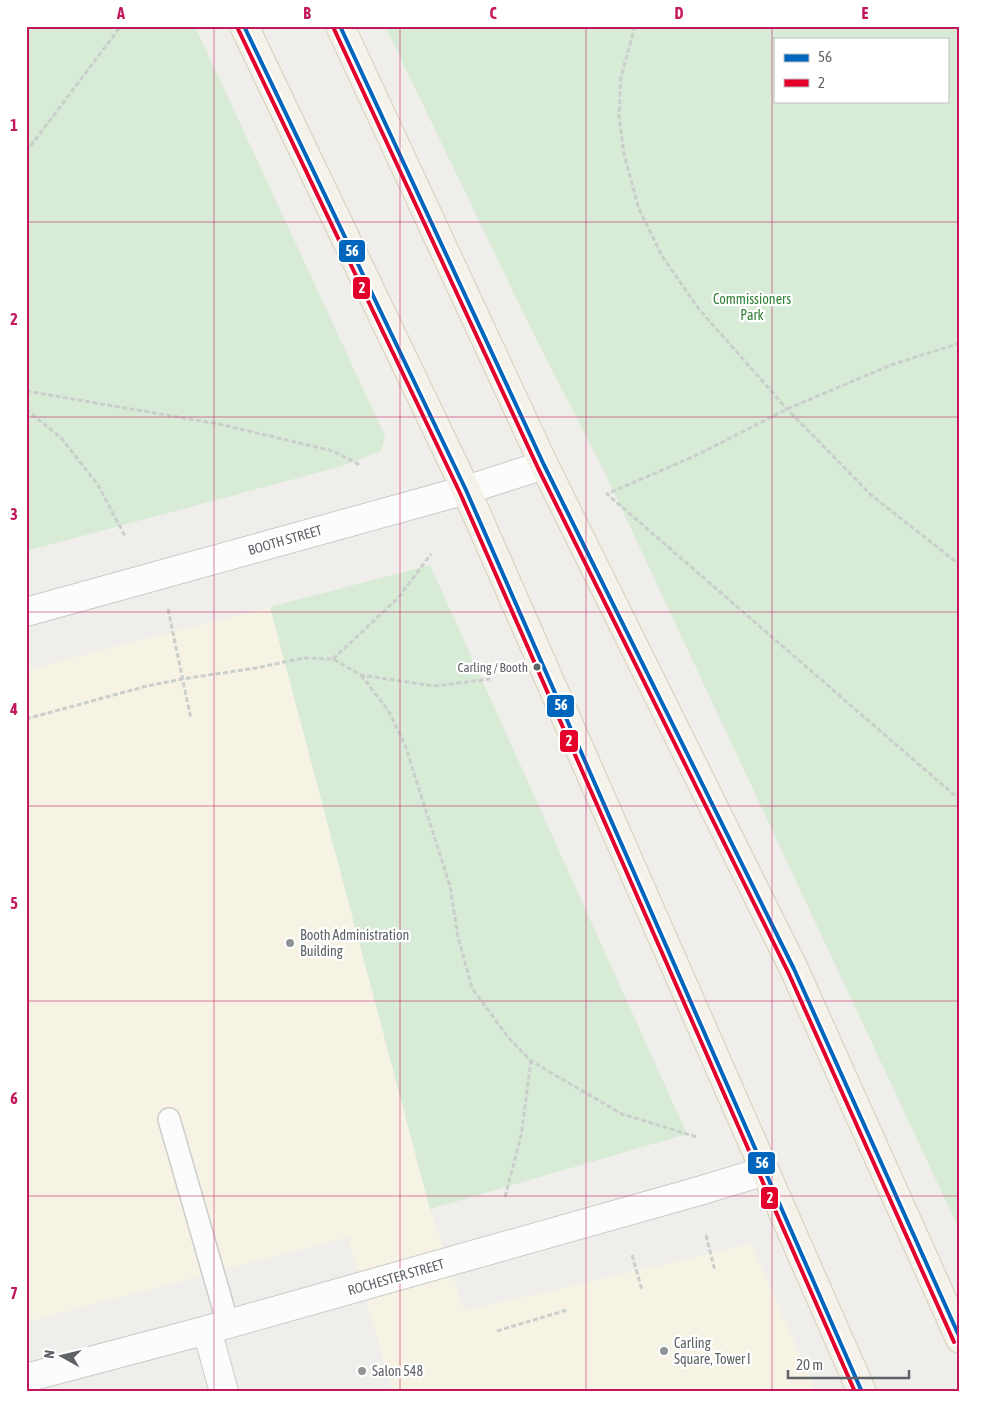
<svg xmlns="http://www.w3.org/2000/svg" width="986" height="1418" viewBox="0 0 986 1418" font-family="'Asap Condensed',sans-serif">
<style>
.commercial{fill:#f7f3e4}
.green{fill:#d8ebd6;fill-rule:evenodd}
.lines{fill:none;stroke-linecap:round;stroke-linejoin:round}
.lane-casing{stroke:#cbcccc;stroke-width:24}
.street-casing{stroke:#cbcccc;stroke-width:30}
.secondary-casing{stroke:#cacacb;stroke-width:30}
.primary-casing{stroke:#d7ceb8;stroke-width:30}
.path{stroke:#cacfcc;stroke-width:3;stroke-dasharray:5 2.5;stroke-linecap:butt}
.lane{stroke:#fdfcfc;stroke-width:21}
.street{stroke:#fdfcfc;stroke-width:28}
.secondary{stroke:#fdfcfc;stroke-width:28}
.primary{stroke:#f4f2e9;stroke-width:28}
.bus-1-casing{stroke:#fff;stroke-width:8}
.bus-2-casing{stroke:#fff;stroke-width:8}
.bus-1{stroke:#0065bd;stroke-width:4}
.bus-2{stroke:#e4002b;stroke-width:4}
.grid{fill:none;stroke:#c2185b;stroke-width:1;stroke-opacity:0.55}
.bus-dot{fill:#5f6368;stroke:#fff;stroke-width:2}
.poi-dot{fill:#919496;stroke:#fff;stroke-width:2}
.labels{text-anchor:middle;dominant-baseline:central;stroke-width:4.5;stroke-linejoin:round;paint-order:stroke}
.bus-label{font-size:13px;fill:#5f6368;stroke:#fff;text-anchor:end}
.park-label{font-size:14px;fill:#348238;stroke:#fff}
.street-label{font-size:14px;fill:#5f6368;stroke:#fff}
.poi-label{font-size:14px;fill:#5f6368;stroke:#fff;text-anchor:start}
.line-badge{stroke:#fff;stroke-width:2}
.badge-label{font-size:14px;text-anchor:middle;font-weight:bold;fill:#fff}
.neatline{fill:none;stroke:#c2185b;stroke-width:2}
.grid-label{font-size:16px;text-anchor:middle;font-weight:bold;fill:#c2185b}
</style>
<rect width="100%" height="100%" fill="#efeeea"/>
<path class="commercial" d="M270 607 430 1209 464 1311 751 1244 816 1392H393L348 1237 26 1322V670Z"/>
<path class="green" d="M26 26H195L385 436 381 451 339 467 26 551Z
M385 26H960V1231L602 467 537 341ZM775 39H947V101H775Z
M430 565 687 1134 430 1209 270 607Z"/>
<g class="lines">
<defs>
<path id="lane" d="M169 1119 228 1324"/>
<path id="street" d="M207 1330 224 1392"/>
<path id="secondary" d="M26 612 466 490 544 465
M26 1378 207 1330 699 1191 765 1171"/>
<path id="primary" d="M244 26 466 490 862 1392
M340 26 544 465 794 969 960 1339"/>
</defs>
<use href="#lane" class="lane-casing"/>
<use href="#street" class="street-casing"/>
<use href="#secondary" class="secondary-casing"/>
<use href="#primary" class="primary-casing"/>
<path class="path" d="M635 26 621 77 619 116 624 154 639 209 662 256 698 308 787 409 871 495 960 565
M26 152 121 26
M960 343 891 365 787 409 699 454 607 494 960 800
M26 391 219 424 333 451 360 465
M26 409 62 439 98 485 125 536
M168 609 191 719
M333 659 398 598 431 554
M361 675 388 710 405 745 450 886 458 937 472 988 508 1037 531 1061 622 1114 697 1137
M26 719 147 686 182 679 256 668 304 658 333 659 361 675 434 686 490 679
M505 1197 521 1136 531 1061
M706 1235 715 1271
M632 1255 642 1290
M497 1331 567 1310"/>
<use href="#lane" class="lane"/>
<use href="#street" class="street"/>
<use href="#secondary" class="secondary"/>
<use href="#primary" class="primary"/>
<defs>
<path id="bus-1" d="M244 26 466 490 862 1392
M340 26 544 465 794 969 960 1338"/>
<path id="bus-2" d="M238 29 460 493 855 1392
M334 29 538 468 788 972 954 1342"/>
</defs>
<use href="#bus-1" class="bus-1-casing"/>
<use href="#bus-2" class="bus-2-casing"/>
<use href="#bus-1" class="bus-1"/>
<use href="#bus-2" class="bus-2"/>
</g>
<path class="grid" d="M214 26V1392M400 26V1392M586 26V1392M772 26V1392M26 222H960M26 417H960M26 612H960M26 806H960M26 1001H960M26 1196H960"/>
<circle class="bus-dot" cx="537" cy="667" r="4.5"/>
<g class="poi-dot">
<circle cx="290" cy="943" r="5"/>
<circle cx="664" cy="1351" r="5"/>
<circle cx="362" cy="1371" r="5"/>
</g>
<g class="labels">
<g class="bus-label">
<text x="528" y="667">Carling / Booth</text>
</g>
<g class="park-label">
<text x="752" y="299">Commissioners<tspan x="752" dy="16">Park</tspan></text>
</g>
<g class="street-label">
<text transform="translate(285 540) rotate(-16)">BOOTH STREET</text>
<text transform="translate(396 1277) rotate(-16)">ROCHESTER STREET</text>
</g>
<g class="poi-label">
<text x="300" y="935">Booth Administration<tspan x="300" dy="16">Building</tspan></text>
<text x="674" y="1343">Carling<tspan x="674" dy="16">Square, Tower I</tspan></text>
<text x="372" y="1371">Salon 548</text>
</g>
</g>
<g class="line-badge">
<rect x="338" y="239" width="28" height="24" rx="5" fill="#0065bd"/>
<rect x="352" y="276" width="19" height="24" rx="5" fill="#e4002b"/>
<rect x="546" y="694" width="29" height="24" rx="5" fill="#0065bd"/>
<rect x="559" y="729" width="20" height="24" rx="5" fill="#e4002b"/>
<rect x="747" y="1151" width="29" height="24" rx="5" fill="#0065bd"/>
<rect x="760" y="1186" width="19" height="24" rx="5" fill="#e4002b"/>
</g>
<g class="badge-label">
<text x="352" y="256">56</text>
<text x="362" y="293">2</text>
<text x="561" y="710">56</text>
<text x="569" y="746">2</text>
<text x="762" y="1168">56</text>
<text x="770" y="1203">2</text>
</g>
<rect width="986" height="1418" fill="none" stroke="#ffffff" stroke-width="55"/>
<rect x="774" y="38" width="175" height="65" fill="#ffffff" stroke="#bfc1c3"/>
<rect x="784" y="54" width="25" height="8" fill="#0065bd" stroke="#bfc1c3"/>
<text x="818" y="62" font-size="15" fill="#5f6368">56</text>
<rect x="784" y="79" width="25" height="8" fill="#e4002b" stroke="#bfc1c3"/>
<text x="818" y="88" font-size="15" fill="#5f6368">2</text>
<g transform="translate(62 1356) rotate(278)" stroke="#ffffff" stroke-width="4" paint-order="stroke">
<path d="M0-4L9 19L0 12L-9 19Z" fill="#5f6368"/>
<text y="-8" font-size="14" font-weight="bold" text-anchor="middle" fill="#5f6368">N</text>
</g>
<path d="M788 1370v8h121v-8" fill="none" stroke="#5f6368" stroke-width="2.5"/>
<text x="796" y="1370" font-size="15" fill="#5f6368" stroke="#ffffff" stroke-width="4" paint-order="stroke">20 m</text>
<rect x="28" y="28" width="930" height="1362" class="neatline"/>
<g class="grid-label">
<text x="121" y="19">A</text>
<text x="307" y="19">B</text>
<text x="493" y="19">C</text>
<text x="679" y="19">D</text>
<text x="865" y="19">E</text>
<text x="14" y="131">1</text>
<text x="14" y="325">2</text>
<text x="14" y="520">3</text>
<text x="14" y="715">4</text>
<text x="14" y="909">5</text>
<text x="14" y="1104">6</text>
<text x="14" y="1299">7</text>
</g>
</svg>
